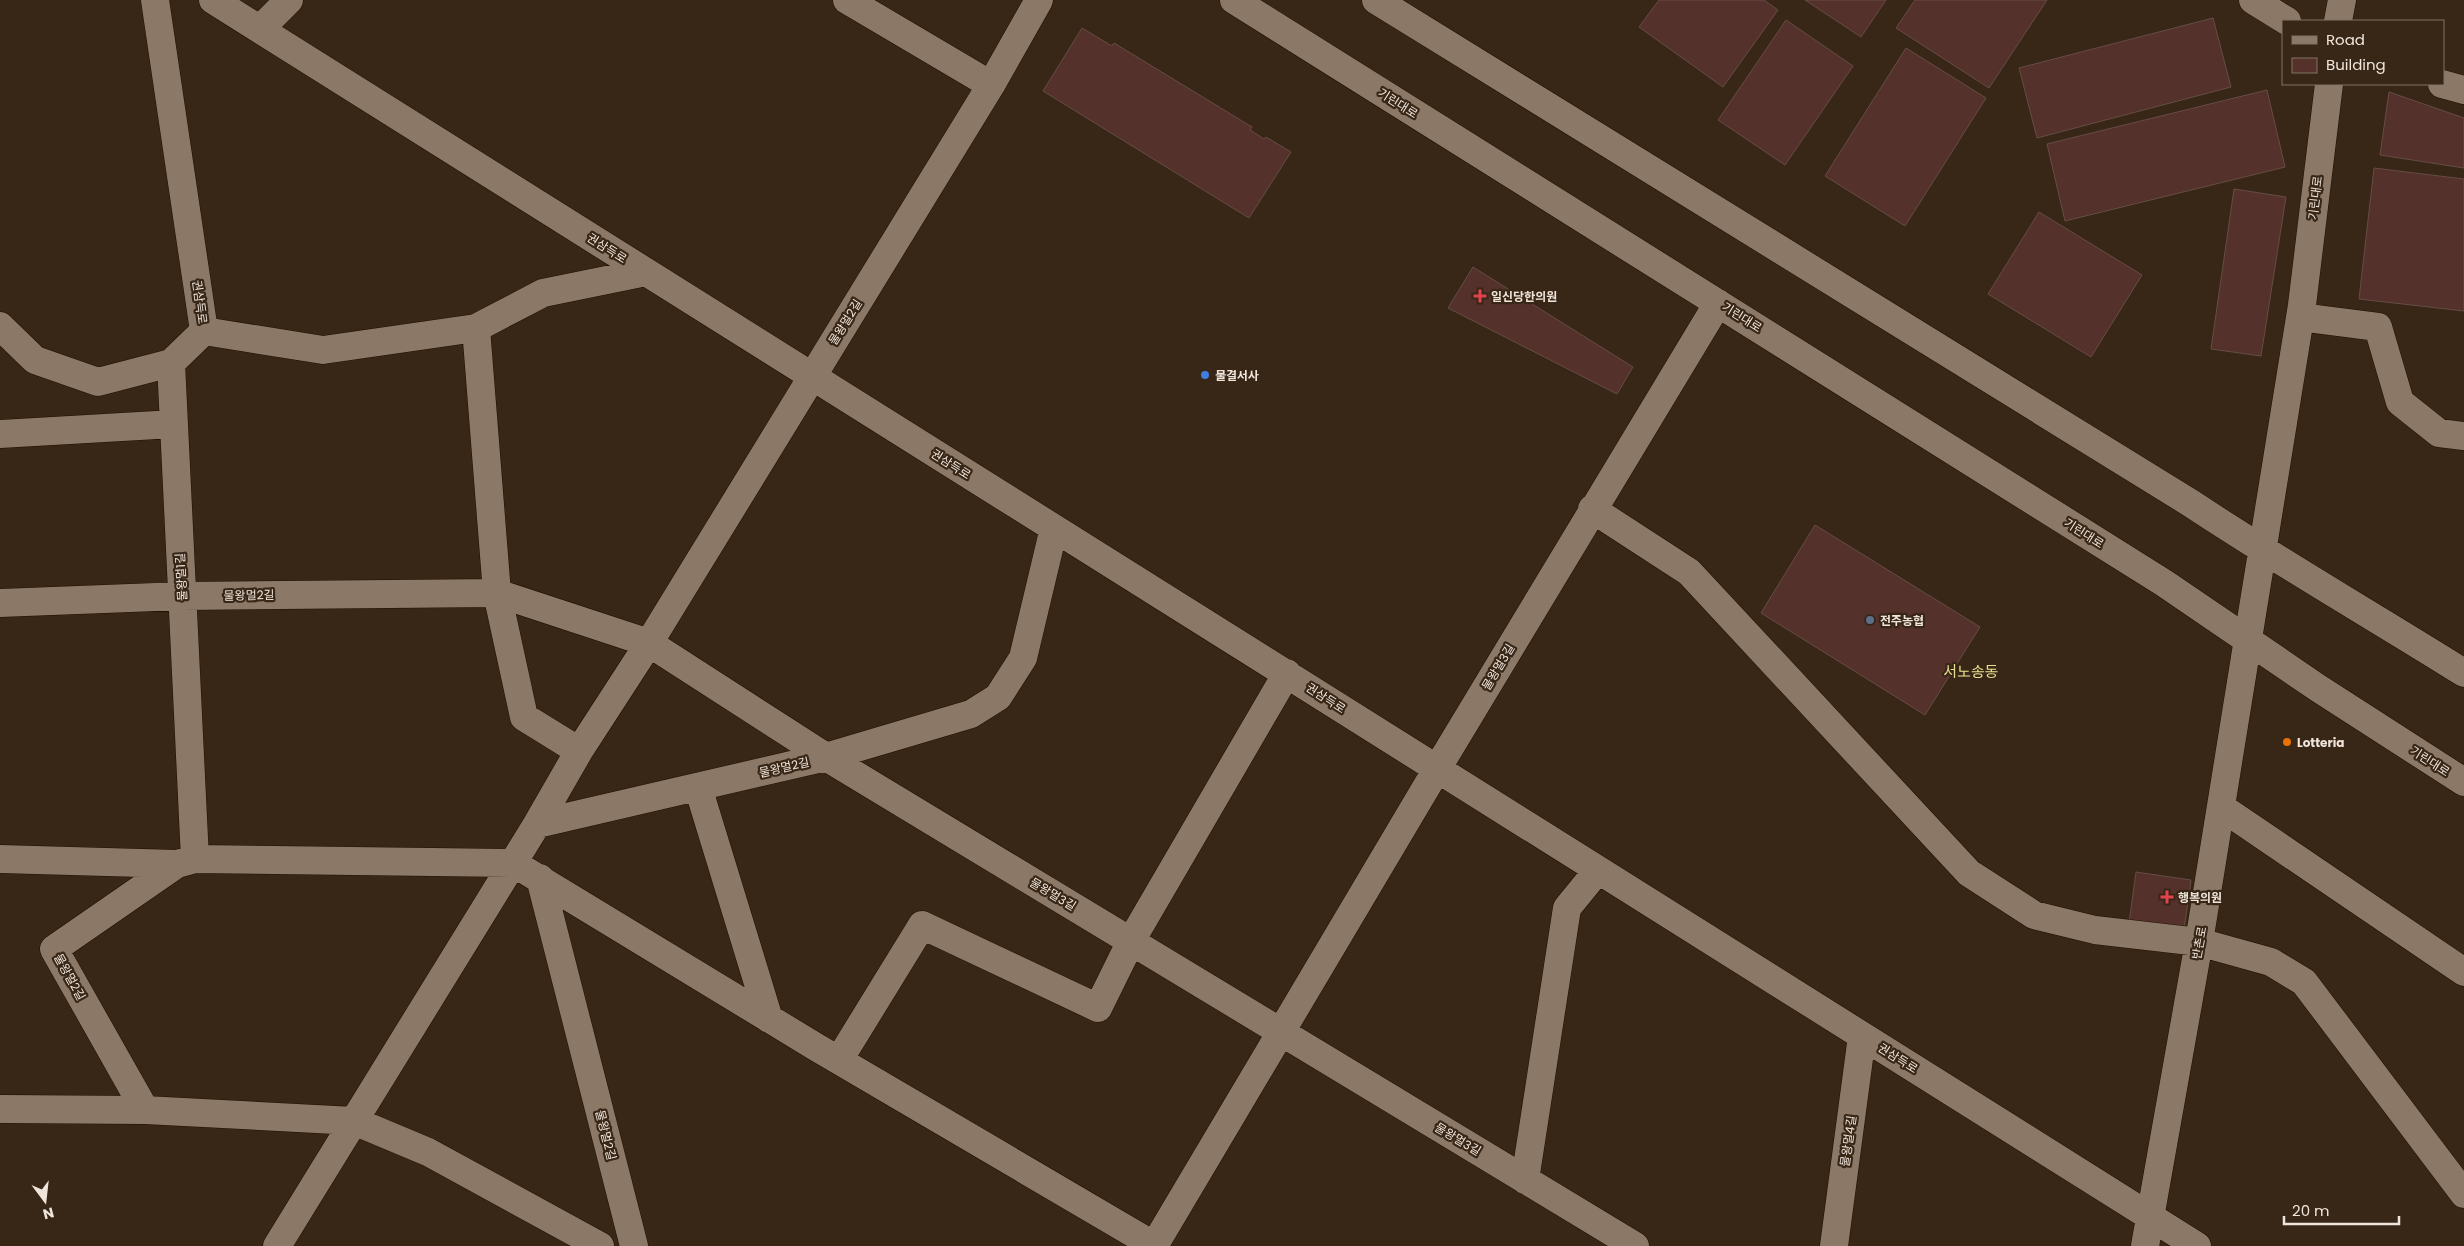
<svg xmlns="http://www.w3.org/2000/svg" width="2464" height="1246" viewBox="0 0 2464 1246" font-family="Poppins,'Noto Sans KR',sans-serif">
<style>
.building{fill:#55312b;stroke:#664c47}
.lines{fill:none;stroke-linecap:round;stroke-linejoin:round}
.minor-casing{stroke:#1f1002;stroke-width:29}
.minor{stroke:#8c7866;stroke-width:28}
.health-dot{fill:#e0444e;stroke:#382717;stroke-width:2}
.shop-dot{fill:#3f7fe0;stroke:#382717;stroke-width:2}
.service-dot{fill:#5c6f8a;stroke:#382717;stroke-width:2}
.food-dot{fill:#e8710a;stroke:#382717;stroke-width:2}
.labels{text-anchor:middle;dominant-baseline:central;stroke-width:4.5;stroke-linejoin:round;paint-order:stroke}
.street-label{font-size:12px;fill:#f0e5db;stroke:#382717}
.poi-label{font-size:12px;font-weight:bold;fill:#f0e5db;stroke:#382717;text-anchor:start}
.quarter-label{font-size:15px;fill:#e8df90;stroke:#382717}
</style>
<rect width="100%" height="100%" fill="#382717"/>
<path class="building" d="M1659 0H1764L1778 10 1723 87 1639 27Z
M1805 0H1886L1861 37Z
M1915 0H2047L1989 88 1896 28Z
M2213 18 2231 87 2037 138 2019 68Z
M1786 20 1853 66 1785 165 1718 120Z
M1082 28 1112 46 1114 43 1252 127 1250 130 1264 139 1266 137 1291 152 1249 218 1043 91Z
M1906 48 1986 98 1905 226 1825 176Z
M2267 90 2285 167 2065 221 2047 144Z
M2389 92 2464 118V168L2380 155Z
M2374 168 2464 179V311L2359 299Z
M2234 189 2286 197 2261 356 2211 349Z
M2039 212 2142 275 2091 357 1988 294Z
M1473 267 1633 367 1617 394 1448 308Z
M1815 525 1980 627 1925 715 1761 613Z
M2136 872 2191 880 2184 930 2129 923Z"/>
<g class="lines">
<defs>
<path id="minor" d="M155 0 204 331 323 350 476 328 543 293 646 272
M213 0 2197 1246
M847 0 991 85
M1234 0 2164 583 2318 688 2464 782
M1376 0 2192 504C2281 563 2373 616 2464 673
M2253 0 2287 21
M2338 21 2342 0
M260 29 289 0
M2442 84 2464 90
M2300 317 2378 327 2400 402 2439 433 2464 436
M0 326 35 360 98 382 171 363 204 331
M476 328 497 593 524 717 579 751
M171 363 195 859
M0 434 174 424
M1592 509 1689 572 1969 873 2034 915 2095 930 2199 942 2271 962 2304 982 2464 1194
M0 603 182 596 497 593 649 643 826 757 1635 1246
M698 787 769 1019
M2221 807 2464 972
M537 824 826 757 971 714 998 697 1023 658 1054 528
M0 859 177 864 195 859 513 863 816 1047 1155 1246
M540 878 634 1246
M839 1060 922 925 1098 1008 1131 941 1287 673
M0 1109 145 1110 354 1121 428 1152 600 1246
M145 1110 54 949 177 864
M1525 1180 1567 908 1598 870
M277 1246 537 824 579 751 649 643 991 85 1039 0
M1154 1246 1437 769 1718 303
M1834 1246 1862 1036
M2145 1246 2199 942 2302 305 2329 84"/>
</defs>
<use href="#minor" class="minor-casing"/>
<use href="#minor" class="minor"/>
</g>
<g class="health-dot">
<path d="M1477.5 288.5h5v5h5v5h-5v5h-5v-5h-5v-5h5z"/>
<path d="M2164.5 889.5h5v5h5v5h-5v5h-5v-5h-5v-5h5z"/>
</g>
<circle class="shop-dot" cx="1205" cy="375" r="5"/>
<circle class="service-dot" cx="1870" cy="620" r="5"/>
<circle class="food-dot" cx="2287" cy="742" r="5"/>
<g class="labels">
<g class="street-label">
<text transform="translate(1398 103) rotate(32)">기린대로</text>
<text transform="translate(2315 198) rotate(-83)">기린대로</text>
<text transform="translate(607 248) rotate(32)">권삼득로</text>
<text transform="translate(200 302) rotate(82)">권삼득로</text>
<text transform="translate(1742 317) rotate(32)">기린대로</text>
<text transform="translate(845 322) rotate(-58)">물왕멀2길</text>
<text transform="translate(951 464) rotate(32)">권삼득로</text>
<text transform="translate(2084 533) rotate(32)">기린대로</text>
<text transform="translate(181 577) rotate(-93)">물왕멀1길</text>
<text transform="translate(249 595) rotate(-1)">물왕멀2길</text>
<text transform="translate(1498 667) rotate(-59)">물왕멀3길</text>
<text transform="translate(1326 698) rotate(33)">권삼득로</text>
<text transform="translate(2430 761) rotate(33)">기린대로</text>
<text transform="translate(784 767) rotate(-13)">물왕멀2길</text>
<text transform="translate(1053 894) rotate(31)">물왕멀3길</text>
<text transform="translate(2199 943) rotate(-80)">반촌로</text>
<text transform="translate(70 977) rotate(61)">물왕멀2길</text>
<text transform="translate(1898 1058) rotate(32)">권삼득로</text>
<text transform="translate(606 1135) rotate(76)">물왕멀2길</text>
<text transform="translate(1458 1139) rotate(31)">물왕멀3길</text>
<text transform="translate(1848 1141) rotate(-82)">물왕멀4길</text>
</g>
<g class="poi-label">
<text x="1491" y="296">일신당한의원</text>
<text x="1215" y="375">물결서사</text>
<text x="1880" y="620">전주농협</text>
<text x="2297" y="742">Lotteria</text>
<text x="2178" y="897">행복의원</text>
</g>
<g class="quarter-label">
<text x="1971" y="671">서노송동</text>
</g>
</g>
<rect x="2282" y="20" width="162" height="65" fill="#382717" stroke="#827365"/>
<rect x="2292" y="36" width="25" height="8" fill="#8c7866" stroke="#827365"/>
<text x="2326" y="45" font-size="15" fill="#f0e5db">Road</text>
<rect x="2292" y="58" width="25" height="15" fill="#55312b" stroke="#827365"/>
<text x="2326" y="70" font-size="15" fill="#f0e5db">Building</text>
<g transform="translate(45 1201) rotate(165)" stroke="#382717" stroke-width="4" paint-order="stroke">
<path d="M0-4L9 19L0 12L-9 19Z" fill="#f0e5db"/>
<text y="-8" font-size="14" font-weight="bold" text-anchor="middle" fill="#f0e5db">N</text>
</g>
<path d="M2284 1216v8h115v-8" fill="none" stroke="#f0e5db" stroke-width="2.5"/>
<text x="2292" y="1216" font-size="15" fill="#f0e5db" stroke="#382717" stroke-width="4" paint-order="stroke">20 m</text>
</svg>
